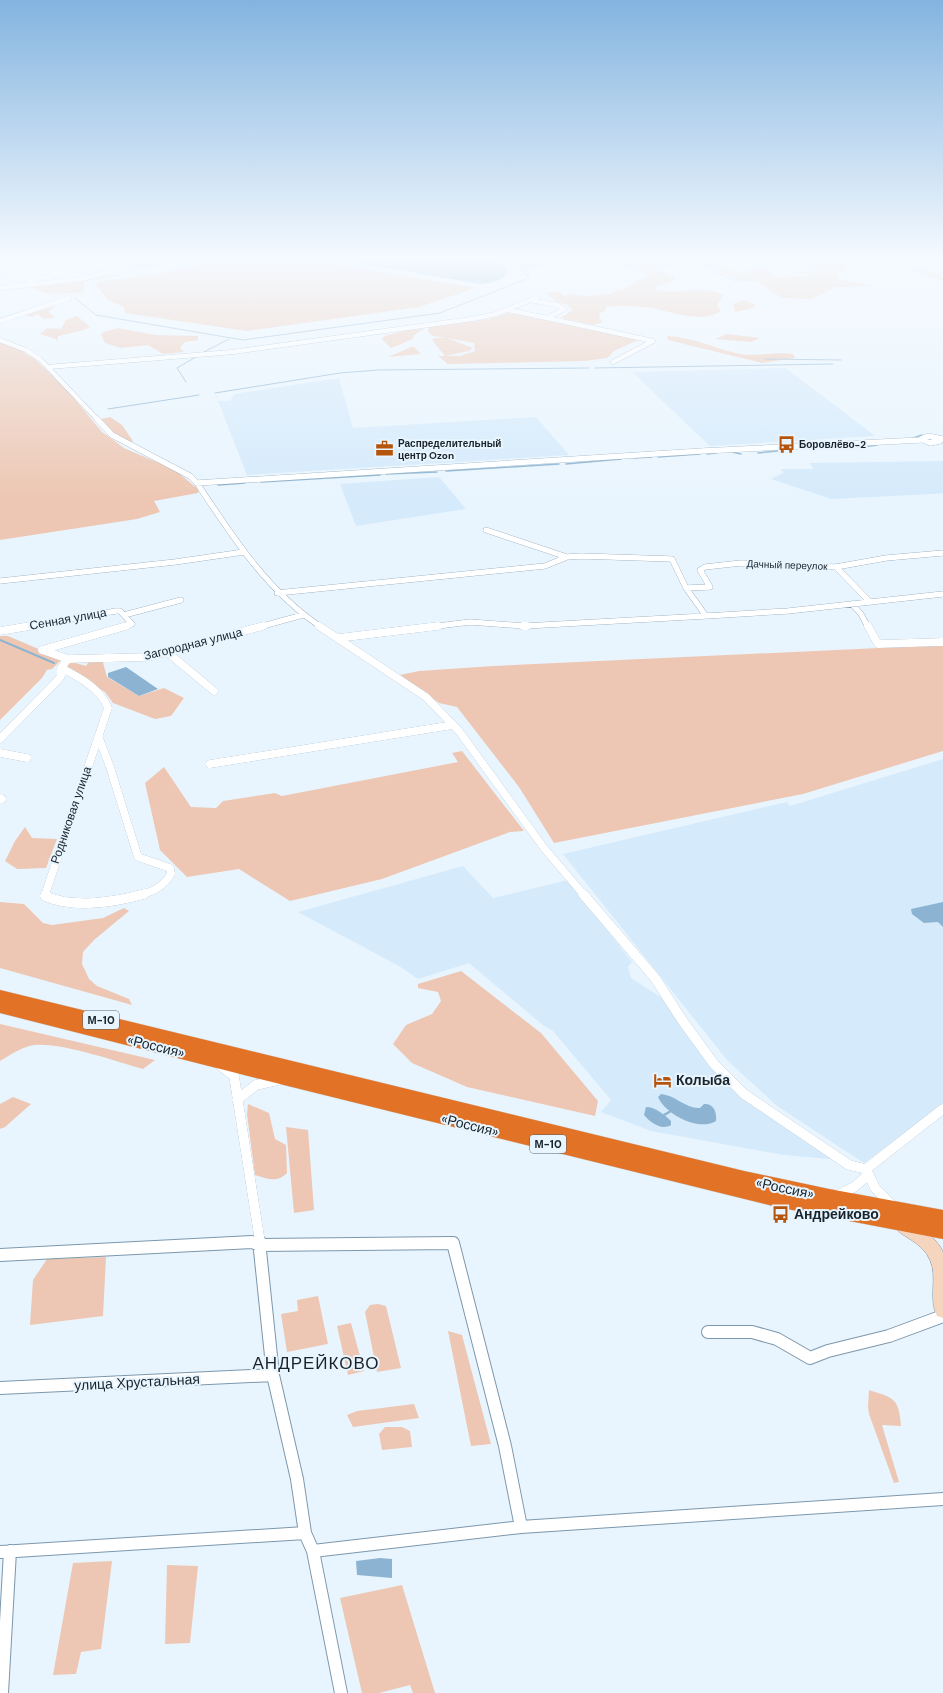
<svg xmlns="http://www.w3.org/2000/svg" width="943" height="1693" viewBox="0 0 943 1693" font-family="'DM Sans',sans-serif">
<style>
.built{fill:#d5eafb}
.green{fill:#edc7b3}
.water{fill:#8cb4d2}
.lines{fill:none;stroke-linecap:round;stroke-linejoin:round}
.stream-far3{stroke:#8cb4d2;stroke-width:1}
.stream-far2{stroke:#8cb4d2;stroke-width:1.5}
.stream-far1{stroke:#8cb4d2;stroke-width:2}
.stream{stroke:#8cb4d2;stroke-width:2.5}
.street-far4-casing{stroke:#7c97ac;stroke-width:5}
.street-far3-casing{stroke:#7c97ac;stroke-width:6}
.street-far2-casing{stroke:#7c97ac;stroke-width:8}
.street-far1-casing{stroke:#7c97ac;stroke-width:10}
.street-casing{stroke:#7c97ac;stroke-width:14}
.secondary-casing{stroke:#7c97ac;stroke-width:1}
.highway-casing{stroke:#d1d3d5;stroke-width:1}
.street-far4{stroke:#fff;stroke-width:4.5}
.street-far3{stroke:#fff;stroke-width:5.5}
.street-far2{stroke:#fff;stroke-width:8}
.street-far1{stroke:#fff;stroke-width:10}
.street{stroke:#fff;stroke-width:12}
.secondary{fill:#f6d5be;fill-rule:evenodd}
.highway{fill:#e17226;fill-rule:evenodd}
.labels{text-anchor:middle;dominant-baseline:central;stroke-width:4;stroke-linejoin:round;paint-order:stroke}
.far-poi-label{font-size:10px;font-weight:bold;fill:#18232b;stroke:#e9f5fe;text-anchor:start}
.far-street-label{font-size:10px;fill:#18232b;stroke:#e9f5fe}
.shield{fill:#e9f5fe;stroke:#57626a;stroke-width:1}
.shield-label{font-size:11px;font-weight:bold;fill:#18232b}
.street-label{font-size:12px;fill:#18232b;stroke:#e9f5fe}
.near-street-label{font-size:14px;fill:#18232b;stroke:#e9f5fe}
.near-poi-label{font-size:14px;font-weight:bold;fill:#18232b;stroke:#e9f5fe;text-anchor:start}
.near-quarter-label{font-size:17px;letter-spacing:1px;fill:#18232b;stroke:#e9f5fe}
</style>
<rect width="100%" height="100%" fill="#e9f5fe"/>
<path class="built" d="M786 368 875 436 710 446 632 372Z
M339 378 353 428 536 417 569 455 247 475 218 401H230L234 394Z
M943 461V493L931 494 832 499 771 479 783 473 781 469H813L810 463Z
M439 477 466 509 356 526 340 484Z
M943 759V1105L864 1163 777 1106 727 1060 563 854 787 802 790 806Z
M463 866 493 898 568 880 632 962 628 967 631 978 670 1003 714 1064 746 1092 841 1158 829 1159 784 1155 651 1131 601 1112 611 1100 553 1031 544 1026 469 963 418 979 399 966 298 912Z"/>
<path class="green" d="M133 261H180L134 271H127Z
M214 261H318L476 288 419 307 247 331 125 313 124 307 108 300 95 284 101 281 153 275Z
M514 261H573L533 268 527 272 529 275 525 276Z
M615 261H674L671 265 662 269 666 274 675 277 674 281 656 286V290C678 295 702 285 724 295L717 305 721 311C703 324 672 312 652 308 638 306 620 305 606 307L605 311 600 313 599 318 603 322 594 325 565 319 561 317 573 310 567 305 557 302 546 293 559 292 564 296 572 294 586 296 611 294 615 291 628 288 641 279 652 275 633 271Z
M709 261 720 262 735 272 751 274 746 270 759 267 771 269 770 272 778 277 814 276 794 272 811 271 838 275V279L874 286 836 287 812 299 782 298 757 281H742L701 264Z
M844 261 861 263 847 266 840 274 809 270 810 265Z
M914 266C925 267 934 274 943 274L940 276 943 278V281L908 268Z
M119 274 120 276 84 282V291C76 294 55 294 46 293 41 293 37 288 31 287Z
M744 300 756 305 753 308 735 312 733 304Z
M50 306 54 307 48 312 54 316 53 318 44 319 37 314 33 317 23 315Z
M512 312 638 340 614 351 607 358 585 361 448 364 438 356H460L475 351 474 343 447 338 473 348 469 351 445 356 432 340 435 338H446L433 336 428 332 429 327 488 319Z
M77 316 90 327 84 330 58 336V342L56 339 40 334 47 328 61 329 66 320Z
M118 328 155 335 198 336V340L185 342 180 348 184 352 163 354 148 345 121 348 105 343 101 335 103 332Z
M424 329 414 335 413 339 391 348 382 339 384 336 408 330Z
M727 334 760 338 751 342 715 339Z
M667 336C693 337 715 349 740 354 758 357 775 351 793 354L795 358 762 363 668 340Z
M0 342 17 348 35 359 68 391 102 432 112 439 124 448 175 470 199 490 198 493 154 501 160 512 137 519 0 540Z
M411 347H414L421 354 388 357Z
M110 417 122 425 133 441 129 443 113 433 101 419Z
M0 636H8L62 659 52 669 47 670 42 678 0 720Z
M943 645V751L803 794 554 843 519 787 457 707 439 703 400 675 419 671 493 666Z
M102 659 107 677 139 696 164 688 184 698 171 716 155 719 113 703 105 692 65 667 72 662 86 666 90 660Z
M462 751 524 831 510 832 382 879 290 901 239 869 187 877 160 850 145 783 164 767 191 807 216 808 223 801 275 793 282 796 458 762 452 753Z
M25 827 32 838 57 839 46 868 17 869 5 861 15 841Z
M0 902 24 904 43 923 52 925 103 918 124 908 129 911 94 940 83 952 82 964 89 979 97 986 129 999 132 1005 0 968Z
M461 971 541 1033 598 1101 595 1116 467 1087 412 1063 393 1044 406 1025 432 1014 441 1001 438 992 418 988V984Z
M0 1024 155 1060 143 1069C115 1061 61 1042 34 1045 22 1047 10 1055 0 1061Z
M13 1097 31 1104 5 1127 0 1129V1104Z
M248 1104 269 1113 275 1139 286 1145 287 1173C277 1183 268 1179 255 1175L247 1114Z
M286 1127 308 1130 314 1210 294 1213Z
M106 1257 103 1316 30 1325 33 1280 47 1259Z
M318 1296 328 1344 287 1352 281 1314 298 1311 297 1300Z
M378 1304 386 1306 401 1368 377 1372 365 1312 370 1305Z
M351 1323 364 1371 348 1375 337 1326Z
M448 1331 462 1335 491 1444 471 1446Z
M869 1390C894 1398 899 1398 901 1426L882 1425 899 1482 894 1483 869 1414 868 1407Z
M414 1404 419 1418 353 1427 347 1415 357 1411Z
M385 1427H402L410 1431 412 1447 382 1450 379 1434Z
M112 1561 101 1649 81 1652 76 1674 53 1675 73 1563Z
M167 1565 198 1566 190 1643 165 1644Z
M402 1585 435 1693H413L410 1685 379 1693H362L340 1598Z"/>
<path class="water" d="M345 261H500L508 272C503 281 490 283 481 284Z
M126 667 158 689 139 696 108 677V673Z
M943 902V927L938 922 924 923 912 914 911 909Z
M661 1094C675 1095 686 1109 700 1108L704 1104C714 1103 717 1113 716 1121 699 1132 665 1114 658 1097Z
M646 1107C655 1107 665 1115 671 1121V1125C661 1131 650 1122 644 1115Z
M380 1558 392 1559V1578L357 1575 356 1561Z"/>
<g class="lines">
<path class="stream-far3" d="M690 261 739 282
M75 298 96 315 243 340 440 313 529 278 515 261
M204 352 229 339
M765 359 841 360
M595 368 833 364
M186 382 177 368 196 357
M215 393 340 373 378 370 589 368
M108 409 199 395"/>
<path class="stream-far2" d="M913 438 922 435
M857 445 863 447 877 445
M732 452 741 454
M758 453 789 450
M707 454 716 453
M658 457 700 454
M634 458 652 457
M566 464 621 459
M446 471 559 464
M386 474 437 472
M261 482 380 475
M218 485 245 483"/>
<path class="stream-far1" d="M0 640 54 663"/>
<path class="stream" d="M664 1115 671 1111"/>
<defs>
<path id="street-far4" d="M729 261 735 262
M772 261 798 265 808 261
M0 263 2 261
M87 263 113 269
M0 271 33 261
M0 280 19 286 82 279 115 270
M28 282 95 261
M0 288 17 286
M508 310 547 318 564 309 557 305 530 300
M547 318 653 341 613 362
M0 321 69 298
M0 340 26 350 40 359 98 420
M48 367 233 352 472 319 496 314 536 298"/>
<path id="street-far3" d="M97 419 112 435 190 476 197 483C232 536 267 591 321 627
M939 439 940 441 930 443 921 439 928 436 943 439
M197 483 702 451 921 440
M486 530 567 557
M836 567 870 602
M0 581 175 562 244 552
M686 588 710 587 700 570 705 567 741 563 836 567 886 558 943 553
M277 593 545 566 567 557 581 556 672 559 686 588 706 616 788 611 943 594
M852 604 861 614 868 627
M124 615 181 600
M24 627 116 611H120L132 624 122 627
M259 627 303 615
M430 627 470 622 525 626 706 616"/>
<path id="street-far2" d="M319 626 426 697 459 731 544 848 584 895
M523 626H527
M868 626 878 644 943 642
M0 631 30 626
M338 638 438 626
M42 650 126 626
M42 650 68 659
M167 652 214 691
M99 738 110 767 138 857 170 868 171 874C163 887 154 891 140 895
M0 739 58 680 61 676V668L68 659 149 657 263 626
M0 753 27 758
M210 764 453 725
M0 799H2
M45 895 108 708C100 688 79 677 61 668"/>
<path id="street-far1" d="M46 894 45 896C73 909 115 902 144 894
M583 894 655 978 682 1020 714 1064 744 1094 849 1165 866 1169 943 1109
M221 1066 234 1076 260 1242
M237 1100 256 1085 278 1080
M866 1169 875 1188 891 1204
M840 1194 854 1187 868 1175
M243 1242H253"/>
<path id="street" d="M259 1241 273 1375 297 1479 305 1533 313 1551 521 1527 943 1499
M0 1255 252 1242 260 1245 453 1243 505 1446 521 1527
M708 1332H752L777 1339 810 1358 828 1351 889 1336 943 1316
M0 1388 273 1375
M313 1551 341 1693
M0 1552 305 1533
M2 1693 10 1551"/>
<path id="secondary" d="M902 1220C917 1224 937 1237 943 1252 943 1262 943 1305 943 1318L937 1316C928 1298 938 1278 930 1260 922 1241 900 1237 894 1226L896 1222Z"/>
<path id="highway" d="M0 990 744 1171 829 1189 943 1210V1239L777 1207 288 1086 0 1013Z"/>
</defs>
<use href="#street-far4" class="street-far4-casing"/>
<use href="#street-far3" class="street-far3-casing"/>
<use href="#street-far2" class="street-far2-casing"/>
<use href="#street-far1" class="street-far1-casing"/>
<use href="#street" class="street-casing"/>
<use href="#secondary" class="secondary-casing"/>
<use href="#highway" class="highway-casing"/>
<use href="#street-far4" class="street-far4"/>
<use href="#street-far3" class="street-far3"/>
<use href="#street-far2" class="street-far2"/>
<use href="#street-far1" class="street-far1"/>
<use href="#street" class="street"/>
<use href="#secondary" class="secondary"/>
<use href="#highway" class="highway"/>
</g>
<linearGradient id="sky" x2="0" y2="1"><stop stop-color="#83b4df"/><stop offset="0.52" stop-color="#f5faff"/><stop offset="1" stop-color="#f5faff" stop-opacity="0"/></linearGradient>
<rect width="943" height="498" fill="url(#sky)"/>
<defs>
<symbol id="bus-bare" viewBox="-9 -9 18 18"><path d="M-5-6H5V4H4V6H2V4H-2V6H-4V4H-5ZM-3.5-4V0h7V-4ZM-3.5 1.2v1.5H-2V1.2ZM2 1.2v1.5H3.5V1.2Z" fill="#b5550c" stroke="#e9f5fe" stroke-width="2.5" paint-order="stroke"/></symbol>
<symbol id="office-bare" viewBox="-9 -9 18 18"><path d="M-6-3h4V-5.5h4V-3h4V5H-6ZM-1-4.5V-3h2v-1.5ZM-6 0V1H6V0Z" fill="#b5550c" stroke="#e9f5fe" stroke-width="2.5" paint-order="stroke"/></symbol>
<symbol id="hotel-bare" viewBox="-9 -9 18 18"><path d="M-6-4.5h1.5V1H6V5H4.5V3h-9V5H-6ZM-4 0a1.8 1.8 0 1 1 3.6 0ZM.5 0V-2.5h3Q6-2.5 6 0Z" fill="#b5550c" stroke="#e9f5fe" stroke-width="2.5" paint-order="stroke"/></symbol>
</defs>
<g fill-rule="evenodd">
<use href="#bus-bare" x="774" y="432" width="25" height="25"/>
<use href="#office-bare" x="372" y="436" width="25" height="25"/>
<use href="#hotel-bare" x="650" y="1068" width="25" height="25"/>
<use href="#bus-bare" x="768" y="1202" width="25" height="25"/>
</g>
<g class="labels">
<g class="far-poi-label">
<text x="398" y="443">Распределительный<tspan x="398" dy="12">центр Ozon</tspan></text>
<text x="799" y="444">Боровлёво-2</text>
</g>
<g class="far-street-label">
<text transform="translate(787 565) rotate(2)">Дачный переулок</text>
</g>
<g class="shield">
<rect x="83" y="1011" width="36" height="18" rx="3"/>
<rect x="530" y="1135" width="36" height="18" rx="3"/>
</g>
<g class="shield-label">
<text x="101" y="1020">М-10</text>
<text x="548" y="1144">М-10</text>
</g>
<g class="street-label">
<text transform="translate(68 619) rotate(-10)">Сенная улица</text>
<text transform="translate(193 644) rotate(-14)">Загородная улица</text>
<text transform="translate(71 815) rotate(-71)">Родниковая улица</text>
</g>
<g class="near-street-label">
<text transform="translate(156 1046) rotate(14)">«Россия»</text>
<text transform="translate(470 1125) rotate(14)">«Россия»</text>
<text transform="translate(785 1188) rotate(12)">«Россия»</text>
<text transform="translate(137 1382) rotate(-3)">улица Хрустальная</text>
</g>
<g class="near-poi-label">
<text x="676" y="1080">Колыба</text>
<text x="794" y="1214">Андрейково</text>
</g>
<g class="near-quarter-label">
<text x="316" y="1363">АНДРЕЙКОВО</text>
</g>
</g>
</svg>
